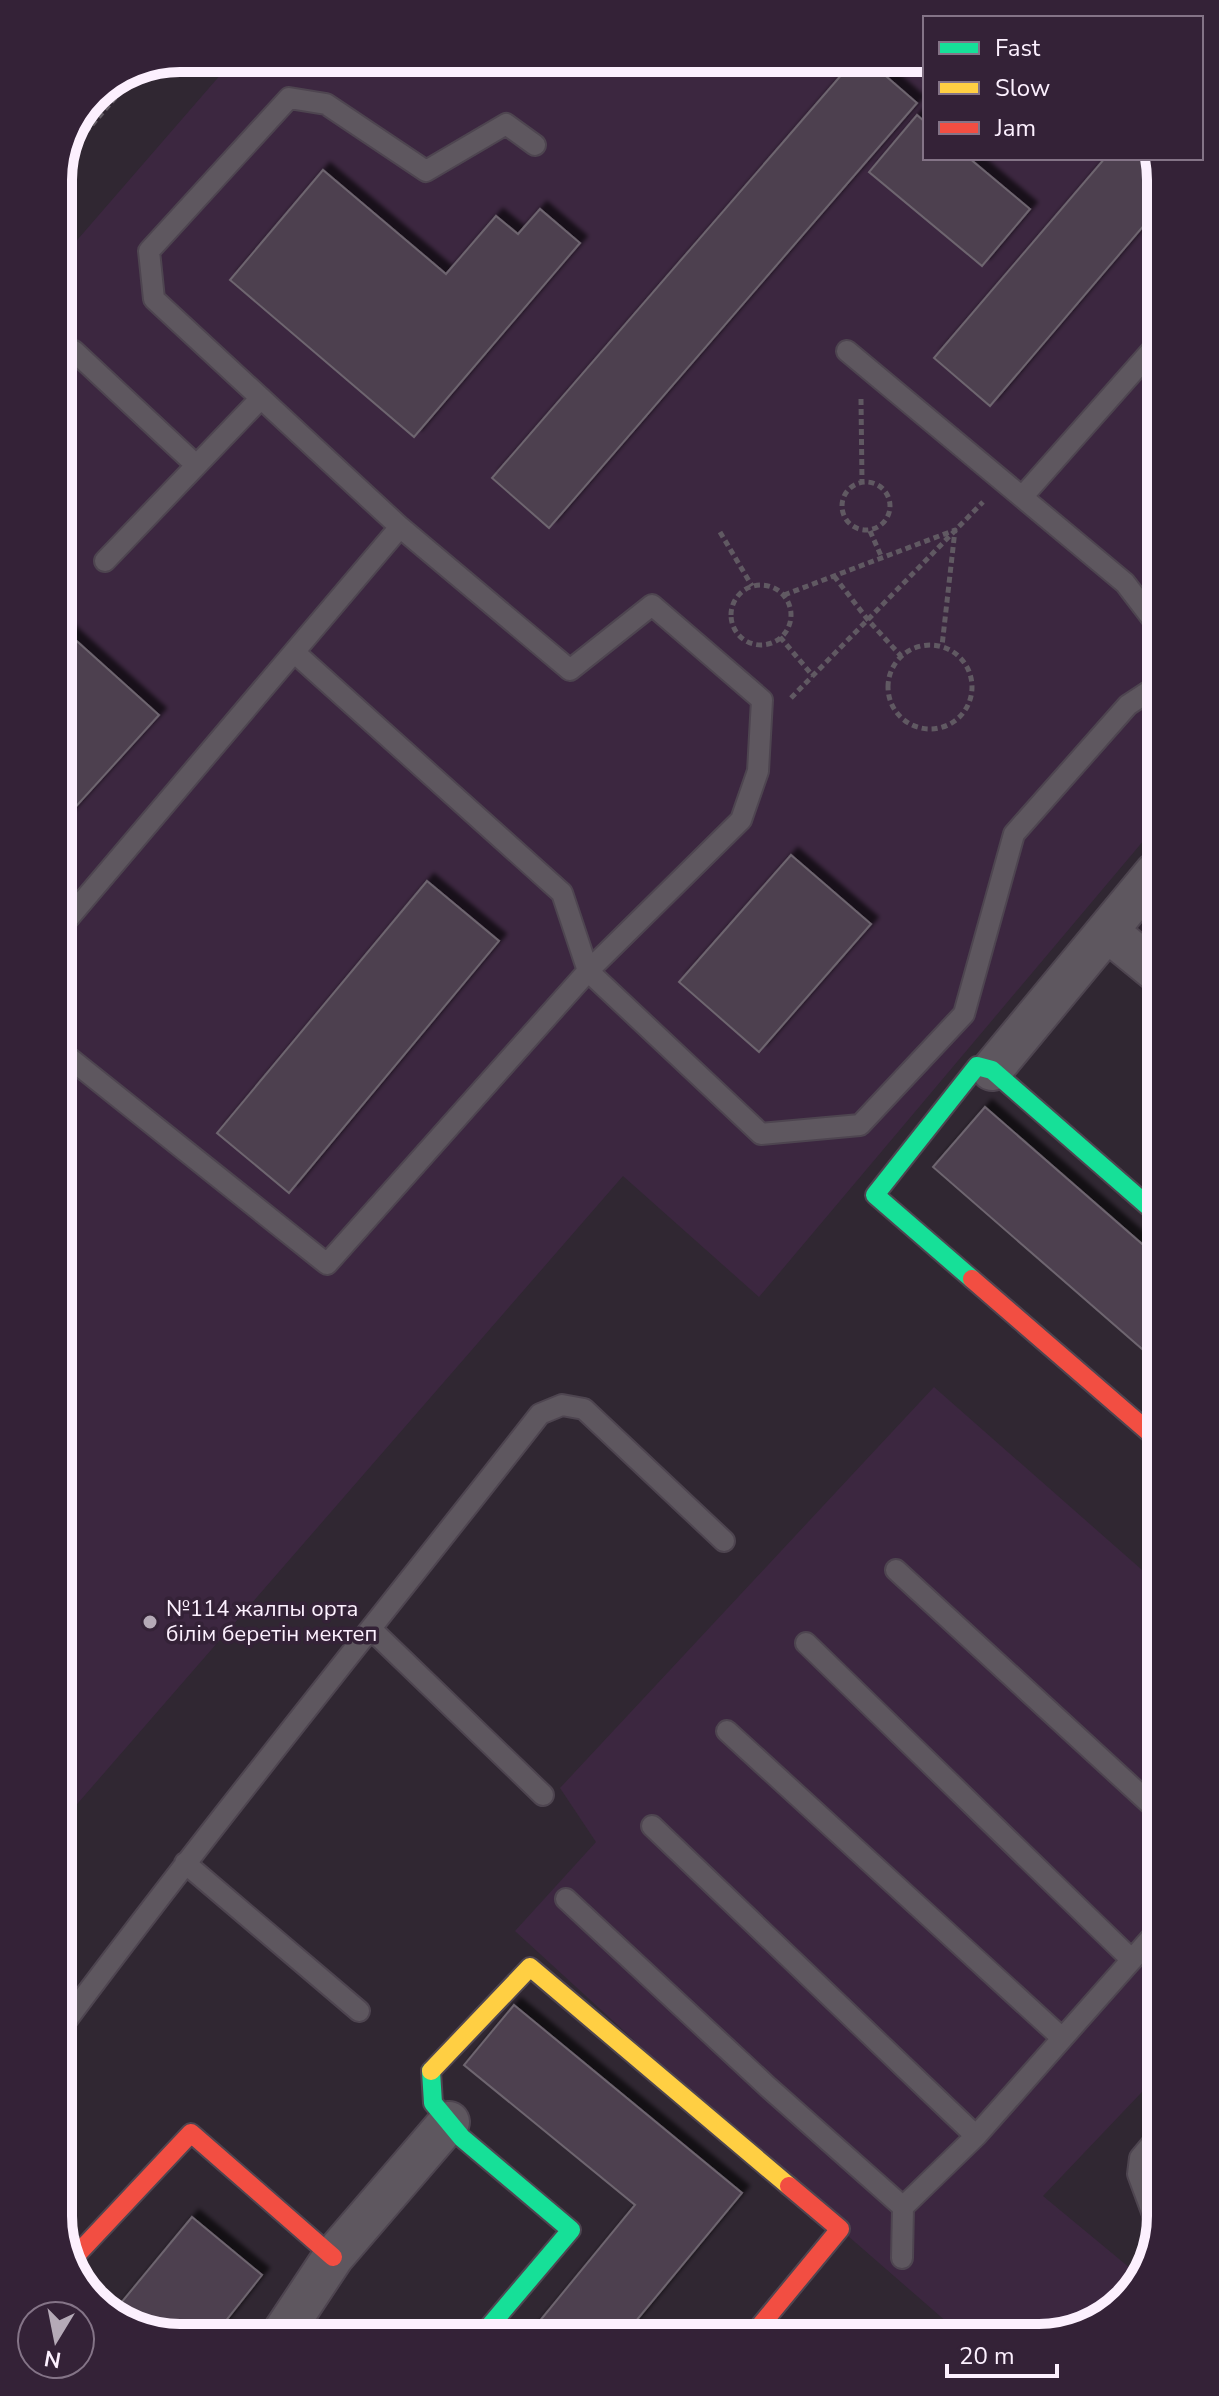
<svg xmlns="http://www.w3.org/2000/svg" width="1219" height="2396" viewBox="0 0 1219 2396" font-family="'Nunito Sans',sans-serif">
<style>
.built{fill:#3c2740}
.building{fill:#4d414f;stroke:#6e656f;stroke-width:2;filter:url(#shadow)}
.lines{fill:none;stroke-linecap:round;stroke-linejoin:round}
.lane-casing{stroke:#4e4550;stroke-width:24}
.street-casing{stroke:#4e4550;stroke-width:44}
.fast-casing{stroke:#4e4550;stroke-width:22}
.slow-casing{stroke:#4e4550;stroke-width:22}
.jam-casing{stroke:#4e4550;stroke-width:22}
.path{stroke:#605962;stroke-width:5;stroke-dasharray:6 4;stroke-linecap:butt}
.lane{stroke:#5e575f;stroke-width:20}
.street{stroke:#5e575f;stroke-width:40}
.fast{stroke:#16e098;stroke-width:18}
.slow{stroke:#ffcf43;stroke-width:18}
.jam{stroke:#f24e42;stroke-width:18}
.poi-dot{fill:#b5aab7;stroke:#342237;stroke-width:3}
.labels{text-anchor:middle;dominant-baseline:central;stroke-width:7;stroke-linejoin:round;paint-order:stroke}
.poi-label{font-size:22px;fill:#fcf0fe;stroke:#342237;text-anchor:start}
.rim{fill:none;stroke:#fcf0fe;stroke-width:10}
</style>
<defs>
<filter id="shadow"><feDropShadow dx="7" dy="-7" stdDeviation="2" flood-color="#0009"/></filter>
</defs>
<rect width="100%" height="100%" fill="#302732"/>
<path class="built" d="M235 58H925V158H1152L1154 546 1145 556 1154 563 1155 827 759 1297 623 1176 65 1818 59 261Z
M934 1387 1158 1584 1160 2073 1043 2196 1142 2278 1140 2284 1086 2329 956 2330 840 2229 515 1931 596 1842 560 1788Z"/>
<path class="building" d="M856 58H865L917 103 549 528 492 478Z
M917 115 925 122V158H969L1030 209 982 266 869 172Z
M1105 158H1152V216L990 406 934 358Z
M323 170 446 274 496 216 518 234 540 209 580 243 414 437 230 280Z
M60 626 159 715 61 823Z
M791 855 871 924 759 1052 679 982Z
M427 881 499 941 289 1193 217 1133Z
M1155 903V922L1146 914Z
M985 1107 1157 1257V1362L933 1167Z
M514 2005 742 2193 626 2333 529 2334 635 2205 464 2065Z
M192 2217 262 2275 213 2337 172 2338 111 2315Z"/>
<g class="lines">
<defs>
<path id="lane" d="M74 351 195 464
M847 351 1125 583 1154 621
M1022 497 1153 349
M105 561 261 398
M294 652 562 893 588 971 761 1134 860 1125 964 1014 1014 834 1128 705 1154 688
M61 927 400 527
M62 1052 327 1264 588 971 741 820 758 771 762 700 652 605 570 670 400 527 154 299 149 251 289 98 326 104 426 171 506 124 535 145
M896 1570 1159 1812
M372 1630 543 1795
M806 1643 1132 1960
M727 1731 1062 2038
M652 1826 976 2136
M185 1863 359 2011
M566 1899 768 2087 903 2207
M66 2021C220 1815 382 1616 540 1414L562 1405 584 1409 724 1541
M1158 2228 1138 2174 1140 2158 1161 2133
M902 2258 903 2207 976 2136 1160 1928"/>
<path id="street" d="M1107 931 1156 971
M992 1070 1155 873
M280 2337 333 2257 449 2122"/>
<path id="fast" d="M972 1279 875 1195 977 1066 992 1070 1157 1214
M431 2071 433 2103 462 2138 571 2230 482 2335"/>
<path id="slow" d="M431 2071 530 1967 789 2186"/>
<path id="jam" d="M972 1279 1158 1440
M68 2264 191 2133 333 2257
M755 2332 840 2229 789 2186"/>
</defs>
<use href="#lane" class="lane-casing"/>
<use href="#street" class="street-casing"/>
<use href="#fast" class="fast-casing"/>
<use href="#slow" class="slow-casing"/>
<use href="#jam" class="jam-casing"/>
<path class="path" d="M66 155 133 77
M861 399 862 482
M842 506a24 24 0 1 1 48 0a24 24 0 1 1-48 0Z
M870 531 882 558
M720 532 752 586
M834 576 868 620 901 656
M731 615a30 30 0 1 1 60 0a30 30 0 1 1-60 0Z
M784 595 955 530 942 646
M780 637 813 676
M888 687a42 42 0 1 1 84 0a42 42 0 1 1-84 0Z
M791 698 983 502"/>
<use href="#lane" class="lane"/>
<use href="#street" class="street"/>
<use href="#fast" class="fast"/>
<use href="#slow" class="slow"/>
<use href="#jam" class="jam"/>
</g>
<circle class="poi-dot" cx="150" cy="1622" r="8"/>
<g class="labels">
<g class="poi-label">
<text x="166" y="1609">№114 жалпы орта<tspan x="166" dy="25">білім беретін мектеп</tspan></text>
</g>
</g>
<path d="M0 0H1219V2396H0ZM180 72H1039A108 108 0 0 1 1147 180V2216A108 108 0 0 1 1039 2324H180A108 108 0 0 1 72 2216V180A108 108 0 0 1 180 72Z" fill="#342237" fill-rule="evenodd"/>
<path class="rim" d="M180 72H1039A108 108 0 0 1 1147 180V2216A108 108 0 0 1 1039 2324H180A108 108 0 0 1 72 2216V180A108 108 0 0 1 180 72Z"/>
<rect x="923" y="16" width="280" height="144" fill="#342237" stroke="#847487" stroke-width="2"/>
<rect x="939" y="42" width="40" height="12" fill="#16e098" stroke="#847487" stroke-width="2"/>
<text x="995" y="56" font-size="24" fill="#fcf0fe">Fast</text>
<rect x="939" y="82" width="40" height="12" fill="#ffcf43" stroke="#847487" stroke-width="2"/>
<text x="995" y="96" font-size="24" fill="#fcf0fe">Slow</text>
<rect x="939" y="122" width="40" height="12" fill="#f24e42" stroke="#847487" stroke-width="2"/>
<text x="995" y="136" font-size="24" fill="#fcf0fe">Jam</text>
<g transform="translate(56 2340) rotate(190)"><circle r="38" fill="#342237" stroke="#847487" stroke-width="2"/>
<path d="M0-6L14 30L0 20L-14 30Z" fill="#b5aab7"/>
<text y="-12" font-size="22" font-weight="bold" text-anchor="middle" fill="#fcf0fe">N</text>
</g>
<path d="M947 2364v12h110v-12" fill="none" stroke="#fcf0fe" stroke-width="4"/>
<text x="959" y="2364" font-size="24" fill="#fcf0fe" stroke="#342237" stroke-width="6" paint-order="stroke">20 m</text>
</svg>
